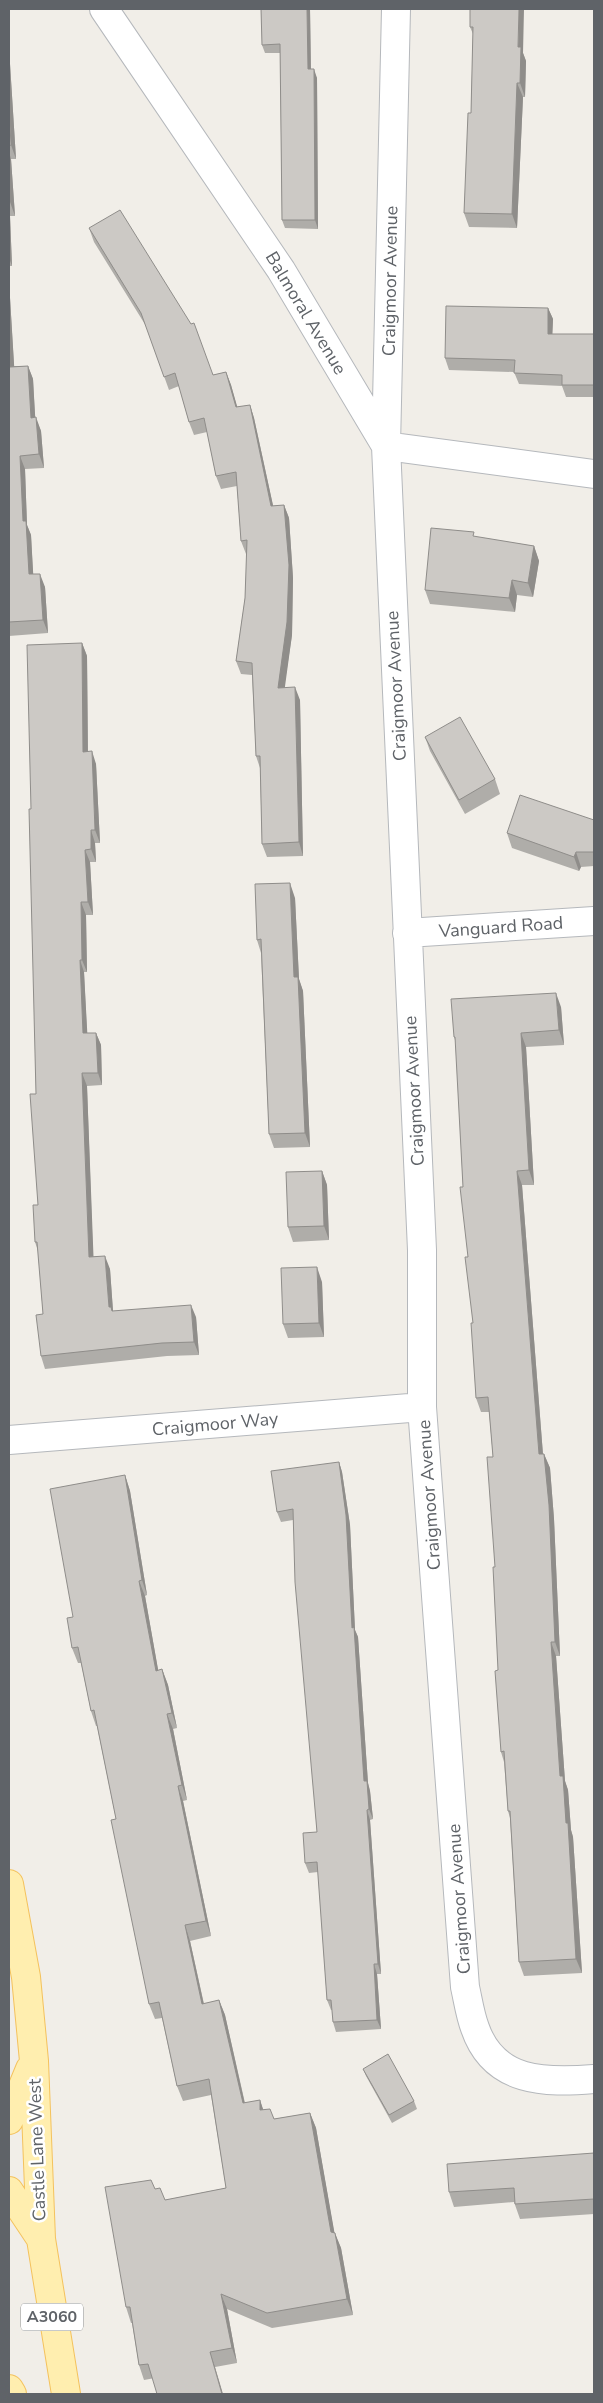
<svg xmlns="http://www.w3.org/2000/svg" width="603" height="2403" viewBox="0 0 603 2403" font-family="'Nunito Sans',sans-serif">
<style>
.lines{fill:none;stroke-linecap:round;stroke-linejoin:round}
.street-casing{stroke:#b5b8bc;stroke-width:30}
.primary-casing{stroke:#f4c25d;stroke-width:30}
.street{stroke:#fff;stroke-width:28}
.primary{stroke:#ffeeaf;stroke-width:28}
.wall{fill:#afada9}
.shaded-wall{fill:#8f8d8a}
.building{fill:#ccc9c5;stroke:#8f8d8a}
.labels{text-anchor:middle;dominant-baseline:central;stroke-width:5;stroke-linejoin:round;paint-order:stroke}
.shield{fill:#fff;stroke:#8f9295;stroke-width:1}
.shield-label{font-size:16px;font-weight:bold;fill:#5f6368}
.street-label{font-size:18px;fill:#5f6368;stroke:#fff}
</style>
<rect width="100%" height="100%" fill="#f1eee8"/>
<g class="lines">
<defs>
<path id="street" d="M104 9 281 270 386 446 594 474
M396 9 386 446 422 1250V1407L465 1987C468 2000 470 2015 475 2028 494 2083 545 2083 594 2079
M407 933 594 921
M9 1440 422 1407"/>
<path id="primary" d="M9 1884 26 1977 34 2061 41 2239 66 2394
M9 2120 30 2069
M9 2191 41 2239
M9 2389 12 2394"/>
</defs>
<use href="#street" class="street-casing"/>
<use href="#primary" class="primary-casing"/>
<use href="#street" class="street"/>
<use href="#primary" class="primary"/>
</g>
<path class="wall" d="M261 9H310L311 69 317 78 318 229 285 228 282 220 280 53H265L262 45Z
M470 9 523 53 526 61 525 97H523L517 228 469 227 464 213 471 113 473 34 470 27Z
M9 61 10 64 16 159H11L15 216H10L12 266H9Z
M89 228 213 375 226 372 231 385 237 407 250 405 254 418 273 506 284 505 289 518 293 578 292 635 284 688 300 700 303 856 267 857 262 844 260 768 256 756 252 675 241 674 236 661 245 598 247 554H246L241 541 237 486 221 489 216 476 207 432 194 435 189 422 179 386 169 390 146 326 94 242Z
M9 281 14 366H28L33 379 35 417 41 431 44 468 25 469 27 525 31 535 33 574 45 587 48 633 9 636Z
M548 308 553 319 552 334H594V397H566L562 386 519 384 514 372 449 370 445 358Z
M475 537 534 546 539 561 533 597 517 595 515 612 430 604 425 590Z
M82 643 87 656 88 751 96 764 100 843H95L96 862H90L93 915H86L87 972H84L87 1033H96L101 1045 102 1085 87 1086 93 1257 110 1269 113 1311 196 1317 199 1355 167 1356 45 1369 41 1356 43 1314 38 1251 35 1242 38 1205 31 809Z
M425 737 495 779 500 794 465 814 430 751Z
M594 820V866L581 867 579 871 512 848 507 833Z
M295 898 299 979 303 991 310 1147 274 1148 269 1134 261 953 257 940Z
M561 1007 564 1045 526 1047 534 1185H522L543 1454H544L550 1468 554 1519 560 1656H556L565 1781 568 1790 571 1830 573 1837 582 1973 524 1976 519 1962 510 1818 508 1811 504 1762 501 1752 495 1567 493 1457 489 1412H481L476 1398 473 1323 463 1187 456 1043 454 1037Z
M322 1171 327 1185 329 1240 293 1242 288 1227Z
M322 1282 324 1337 288 1338 283 1324Z
M339 1462 342 1472 350 1525 355 1630 358 1637 368 1783 370 1791 373 1819 370 1820 381 1974H377L381 2029 336 2032 333 2022 332 2010H331L327 2000 318 1872 309 1873 305 1863 317 1832 293 1520 281 1522 277 1512Z
M125 1475 130 1491 147 1595 145 1596 158 1670 162 1669 168 1685 177 1728 173 1729 187 1800 183 1801 211 1936 190 1941 204 2004 219 2000 225 2015 245 2103 260 2100 263 2110 274 2119 310 2113 316 2128 334 2232 341 2248 353 2315 272 2328 227 2309 237 2363 144 2380 139 2365 132 2323H131L126 2307 155 2189 165 2200 226 2188 211 2095 183 2101 177 2086 162 2018 155 2019 149 2004 116 1819 97 1726H96L91 1711 81 1663H78L72 1648 73 1617Z
M363 2069 414 2101 417 2109 392 2123 366 2076Z
M594 2153V2214L520 2219 514 2202 454 2207 449 2192Z"/>
<path class="shaded-wall" d="M307 9H310L311 78 308 69Z
M519 9H524L523 53 526 61 525 97 520 83 518 47Z
M9 61 10 64 16 159 11 145 9 106Z
M314 69 317 78 318 229 315 220Z
M517 83 523 97 517 228 512 214Z
M9 152 11 159 15 216 10 202 9 185Z
M9 214 10 216 12 266 9 258Z
M9 281 15 380 10 367 9 345Z
M548 308 553 319 552 346 548 334Z
M28 366 33 379 36 431 31 418Z
M226 372 231 385 241 420 236 407Z
M250 405 254 418 276 519 271 506Z
M36 417 41 431 44 468 39 454Z
M20 456 25 469 27 525 31 535 34 588 29 574 23 521Z
M284 505 289 518 293 578 292 635 283 701 278 688Z
M534 546 539 561 533 597 528 583Z
M40 574 45 587 48 633 43 620Z
M512 580 517 595 515 612 509 598Z
M82 643 87 656 88 764 83 752Z
M295 687 300 700 303 856 299 842Z
M92 751 96 764 100 843 95 830Z
M91 830 95 843 96 862 91 849Z
M85 850 90 862 93 915 88 902Z
M576 852 581 867 579 871 574 857Z
M290 883 295 898 299 979 303 991 310 1147 305 1133 294 977Z
M81 902 86 915 87 972 82 960Z
M80 960 84 972 88 1046 83 1033Z
M556 993 561 1007 564 1045 559 1030Z
M96 1033 101 1045 102 1085 98 1073Z
M521 1033 526 1047 534 1185 529 1170Z
M82 1073 87 1086 94 1270 89 1257Z
M322 1171 327 1185 329 1240 324 1226Z
M517 1171 522 1185 544 1468 539 1454Z
M105 1256 110 1269 113 1311 116 1320 109 1307Z
M317 1267 322 1282 324 1337 319 1323Z
M191 1305 196 1317 199 1355 194 1342Z
M544 1454 550 1468 554 1519 560 1656 555 1642Z
M339 1462 342 1472 350 1525 355 1630 358 1637 368 1783 370 1791 373 1819 369 1809 364 1781Z
M125 1475 130 1491 147 1595 142 1580Z
M139 1581 145 1596 161 1686 156 1671Z
M551 1642 556 1656 565 1781 568 1790 571 1830 573 1837 582 1973 576 1959 566 1823 560 1776Z
M162 1669 168 1685 177 1728 172 1713Z
M167 1714 173 1729 187 1800 182 1785Z
M178 1786 183 1801 211 1936 206 1921Z
M367 1810 370 1820 381 1974 378 1964Z
M185 1925 190 1941 207 2019 202 2004Z
M374 1964 377 1974 381 2029 377 2020Z
M219 2000 225 2015 248 2118 243 2103Z
M260 2100 265 2115 260 2110Z
M310 2113 316 2128 337 2247 331 2232Z
M335 2233 341 2248 353 2315 347 2299Z
M221 2294 227 2309 237 2363 232 2348Z
M210 2352 215 2367 223 2394H222Z"/>
<path class="building" d="M261 9H307L308 69H314L315 220H282L280 44 262 45Z
M470 9H519L518 47H521L520 83H517L512 214 464 213 468 113H471L473 27H470Z
M9 106 11 145 9 146Z
M9 185 10 202H9Z
M120 210 191 324 194 323 213 375 226 372 236 407 250 405 271 506 284 505 289 565 287 622 278 688 295 687 299 842 262 844 260 756H256L252 663 236 661 245 598 247 540 241 541 236 472 216 476 204 418 189 422 175 373 164 377 141 313 89 228Z
M446 306 548 308V334H594V385H562V375L514 373 515 360 445 358Z
M9 345 10 367 28 366 31 418 36 417 39 454 20 456 23 521H26L29 574H40L43 620 9 622Z
M431 528 474 532 473 536 534 546 528 583 512 580 509 598 425 590Z
M82 643 83 752 92 751 95 830H91V849L85 850 88 902H81L82 960H80L83 1033H96L98 1073H82L89 1257 105 1256 109 1307H111L112 1311 191 1305 194 1342 162 1343 41 1356 36 1315 43 1314 37 1242H35L33 1205H38L30 1094H36L29 809H31L27 645Z
M460 717 495 779 459 800 425 737Z
M520 795 594 820V852H576L574 857 507 833Z
M290 883 294 977H298L305 1133 269 1134 261 939 257 940 255 884Z
M556 993 559 1030 521 1033 529 1170 517 1171 539 1454H544L549 1505 555 1642H551L560 1776H563L566 1823H568L576 1959 519 1962 510 1811H508L504 1751 501 1752 495 1671 498 1670 493 1567H495L487 1457H493L488 1397 476 1398 471 1323H473L465 1257H468L460 1187H463L455 1037H454L451 999Z
M322 1171 324 1226 288 1227 286 1172Z
M317 1267 319 1323 283 1324 281 1268Z
M339 1462 346 1515 352 1628 354 1627 364 1781H367L369 1809 367 1810 378 1964H374L377 2020 333 2022 331 2000H327L317 1862 305 1863 303 1833 317 1832 295 1582 293 1509 277 1512 271 1471Z
M125 1475 142 1580 139 1581 156 1671 162 1669 172 1713 167 1714 182 1785 178 1786 206 1921 185 1925 202 2004 219 2000 243 2103 260 2100V2110L270 2109 274 2119 310 2113 331 2232 335 2233 347 2299 267 2313 221 2294 232 2348 210 2352 222 2394H157L148 2364 139 2365 130 2307H126L105 2187 151 2180 155 2189 160 2188 165 2200 226 2188 209 2079 177 2086 159 2002 149 2004 111 1820 116 1819 94 1710 91 1711 78 1647 72 1648 67 1618 73 1617 50 1489Z
M388 2054 414 2101 389 2115 363 2069Z
M594 2153V2199L515 2204 514 2188 449 2192 447 2164Z"/>
<g class="labels">
<rect class="shield" x="21" y="2303.5" width="62" height="27" rx="4"/>
<g class="shield-label">
<text x="52" y="2317">A3060</text>
</g>
<g class="street-label">
<text transform="translate(390 281) rotate(-89)">Craigmoor Avenue</text>
<text transform="translate(306 313) rotate(59)">Balmoral Avenue</text>
<text transform="translate(396 686) rotate(-93)">Craigmoor Avenue</text>
<text transform="translate(501 927) rotate(-4)">Vanguard Road</text>
<text transform="translate(414 1091) rotate(-93)">Craigmoor Avenue</text>
<text transform="translate(215 1424) rotate(-5)">Craigmoor Way</text>
<text transform="translate(429 1495) rotate(-94)">Craigmoor Avenue</text>
<text transform="translate(459 1899) rotate(-94)">Craigmoor Avenue</text>
<text transform="translate(37 2150) rotate(-92)">Castle Lane West</text>
</g>
</g>
<rect width="603" height="2403" fill="none" stroke="#5f6368" stroke-width="20"/>
</svg>
